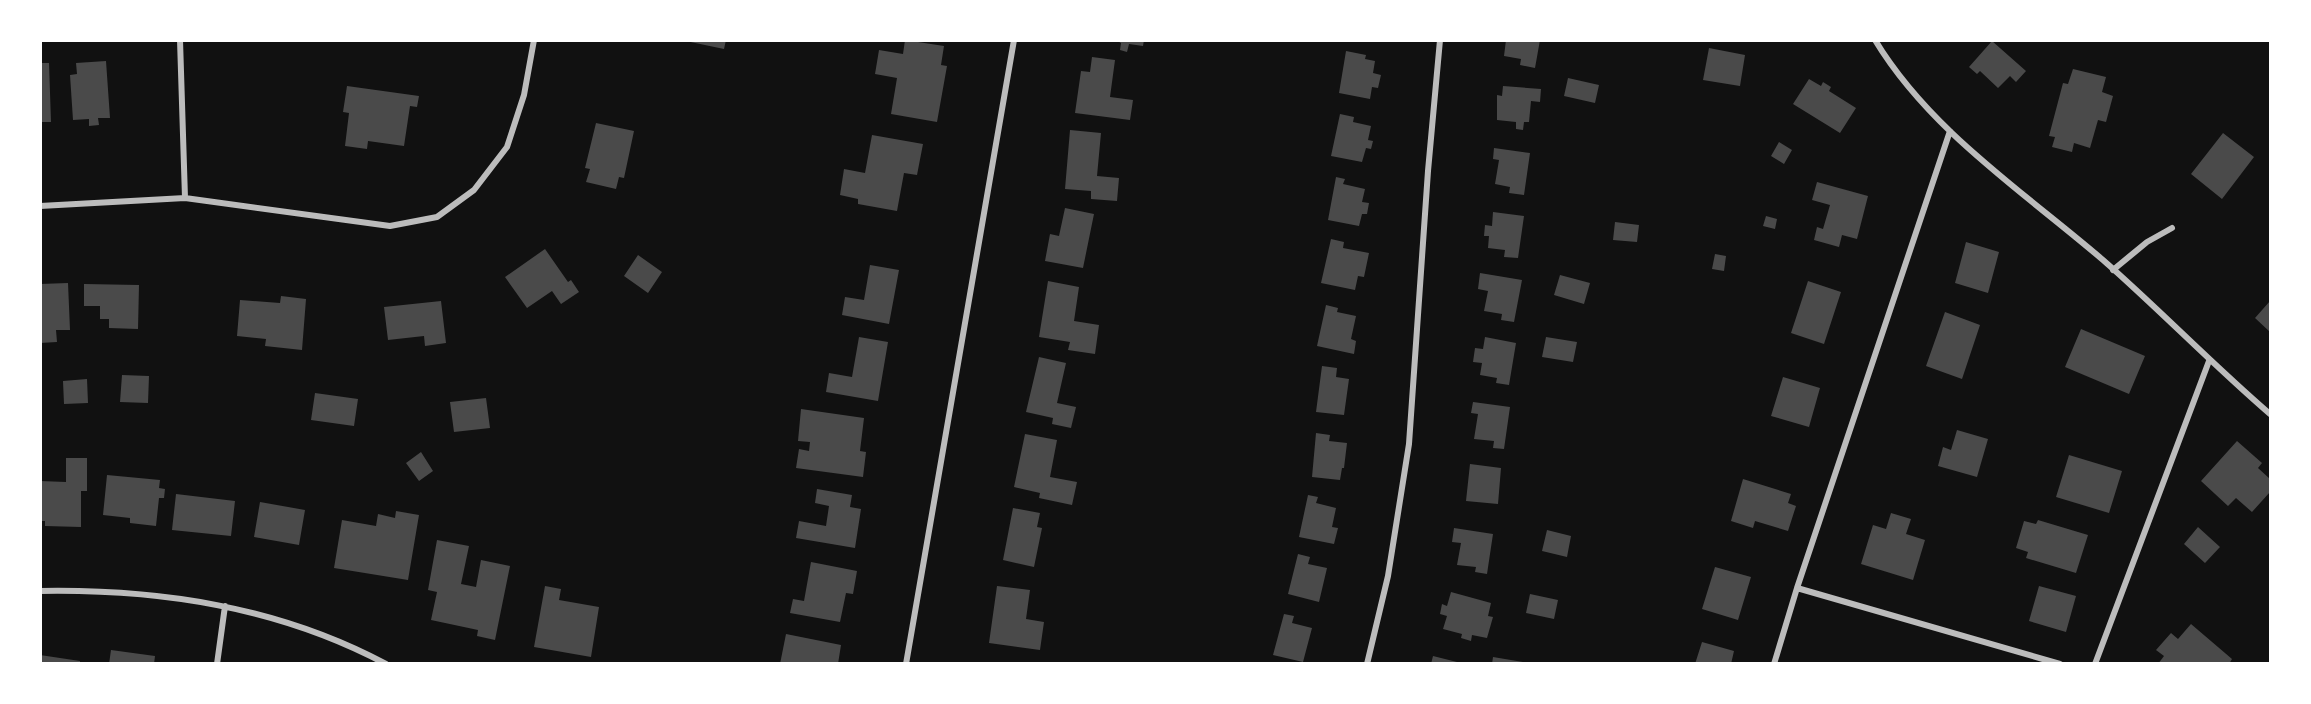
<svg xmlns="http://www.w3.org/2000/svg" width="2311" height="704" viewBox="0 0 2311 704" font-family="Roboto,sans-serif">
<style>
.building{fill:#4a4a4a}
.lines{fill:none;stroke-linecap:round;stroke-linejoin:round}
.minor{stroke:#bcbcbc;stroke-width:6}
</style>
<rect width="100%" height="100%" fill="#111"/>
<path class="building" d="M681 40H726L724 49Z
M905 40 944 46 941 65 947 66 937 122 891 114 897 78 875 74 879 50 903 54Z
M1116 40H1144L1143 46 1129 44 1127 52 1120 50 1121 43Z
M1506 40H1540L1535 68 1520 65 1521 59 1504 56Z
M1992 41 2026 71 2016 82 2010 76 1998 88 1980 71 1977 74 1969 67Z
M1709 48 1745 55 1740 86 1703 80Z
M1346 51 1366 55 1365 59 1375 61 1373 73 1381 75 1378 88 1372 87 1370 99 1339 93Z
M1092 57 1115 60 1110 97 1133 100 1130 120 1075 113 1081 71 1090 72Z
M106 61 110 118H98L99 125 89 126V119L73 120 70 75 77 74 76 63Z
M40 63H49L51 122H40Z
M2073 69 2106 77 2102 92 2113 96 2106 122 2098 120 2090 148 2074 143 2072 152 2052 147 2055 137 2049 136 2063 83 2068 84Z
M1568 78 1599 85 1595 103 1564 96Z
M1809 79 1821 86 1823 82 1831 87 1829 91 1856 108 1840 133 1793 104Z
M347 86 419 96 417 107 410 106 404 146 368 141 367 149 345 146 349 113 343 112Z
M1503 86 1541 89 1540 102 1531 101 1529 122H1524L1523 130 1516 129V122L1497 120V95L1502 96Z
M1340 114 1354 117 1353 122 1371 126 1368 140 1373 141 1371 149 1366 148 1362 162 1331 156Z
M596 123 634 131 624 178 619 177 616 189 586 182 590 169 585 168Z
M1070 130 1101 133 1097 176 1119 178 1117 201 1091 199V191L1065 189Z
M2223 133 2254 157 2222 199 2191 174Z
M872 135 923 144 917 175 904 173 897 211 858 204V199L840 195 844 169 865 173Z
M1779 142 1792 150 1784 164 1771 156Z
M1494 148 1530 153 1524 195 1509 193 1510 187 1495 184 1499 160 1493 159Z
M1336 177 1345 179 1343 184 1365 189 1362 202 1369 203 1367 214H1362L1359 226 1328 220Z
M1817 182 1868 196 1857 239 1842 235 1839 247 1814 240 1817 227 1823 229 1830 205 1812 200Z
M1065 208 1094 214 1083 268 1045 261 1050 234 1059 236Z
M1493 212 1524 216 1518 258 1504 257 1505 250 1488 248 1489 236H1484L1485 225 1492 226Z
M1766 216 1777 219 1775 229 1763 226Z
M1615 222 1639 225 1637 242 1613 240Z
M1331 239 1344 242 1343 248 1369 253 1364 277 1358 276 1355 290 1321 283Z
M1966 242 1999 252 1988 293 1955 283Z
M545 249 568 282 571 280 579 292 561 304 552 291 527 308 505 277Z
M1715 254 1726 256 1724 271 1712 269Z
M638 255 662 272 648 293 624 276Z
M870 265 899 270 889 324 842 315 845 297 864 300Z
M1480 273 1522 280 1514 322 1501 320 1502 314 1484 311 1488 291 1478 289Z
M1560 275 1590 283 1584 304 1554 295Z
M1048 281 1079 287 1074 321 1099 325 1095 354 1068 350 1070 342 1039 337Z
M1808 281 1841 292 1824 344 1791 333Z
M68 283 70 330H56L57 342 40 343V284Z
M84 284 139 285 138 329 109 328V319H100V306H84Z
M281 296 306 299 302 350 265 346 266 339 237 336 240 300 280 303Z
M441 301 446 343 425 346 424 336 388 340 384 307Z
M2270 301V332L2255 318Z
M1326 305 1338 308 1337 312 1356 316 1351 339 1356 341 1354 354 1317 346Z
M1945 312 1980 325 1962 379 1926 366Z
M2081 329 2145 356 2129 394 2065 367Z
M859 337 888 342 878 401 826 392 829 373 852 377Z
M1485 337 1516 343 1509 385 1496 383 1497 378 1480 375 1482 363 1473 362 1475 348 1483 349Z
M1546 337 1577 342 1573 362 1542 357Z
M1039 357 1066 363 1057 403 1076 407 1071 428 1052 424 1053 418 1026 412Z
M1322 366 1337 368 1336 377 1349 379 1344 415 1316 412Z
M122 375 149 376 148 403 120 402Z
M1783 377 1820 388 1809 427 1771 416Z
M87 379 88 403 64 404 63 381Z
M315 393 358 399 354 426 311 420Z
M486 398 490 428 454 432 450 402Z
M1473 402 1510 407 1504 449 1493 448 1494 441 1474 439 1478 414 1471 413Z
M801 409 864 418 860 451 866 452 863 477 796 468 799 449 809 451 810 442 798 441Z
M1957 430 1988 439 1977 477 1938 466 1943 447 1951 450Z
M1316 433 1330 435 1329 441 1347 443 1344 468H1342L1340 480 1312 477Z
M1025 434 1057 440 1050 477 1077 482 1072 505 1039 498 1040 493 1014 487Z
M2237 441 2262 463 2258 468 2270 479V492L2252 512 2236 498 2228 506 2201 481Z
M421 452 433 471 419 481 406 463Z
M2069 455 2122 471 2109 513 2056 497Z
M66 458H87V491H81V527L45 526V521H40V481L66 482Z
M1470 464 1501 468 1498 504 1466 501Z
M107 475 160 480 159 488 165 489 164 498H159L156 526 130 523V518L103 515Z
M1743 479 1791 494 1788 503 1796 506 1788 531 1755 521 1753 528 1731 521Z
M817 489 852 495 850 507 861 509 855 548 796 538 799 521 826 526 829 506 815 503Z
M176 494 235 501 231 536 172 530Z
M1308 495 1318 497 1316 503 1336 508 1332 527 1338 528 1334 544 1299 537Z
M260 502 305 510 299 545 254 537Z
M1013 508 1040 513 1037 527 1042 528 1034 567 1003 560Z
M396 511 419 515 408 580 334 568 342 520 376 526 378 514 395 518Z
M1891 513 1911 519 1906 534 1925 540 1913 580 1861 564 1873 525 1886 529Z
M2038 520 2088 535 2076 573 2026 558 2028 552 2016 548 2024 521 2036 524Z
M2198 527 2220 547 2205 563 2184 544Z
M1454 528 1493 534 1487 574 1475 572 1476 567 1457 565 1461 543 1452 542Z
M1547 530 1571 536 1567 557 1542 551Z
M437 540 469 546 461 584 476 587 481 560 510 566 495 640 477 636 478 630 431 620 437 592 428 590Z
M1298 554 1310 557 1308 564 1327 568 1319 602 1288 594Z
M811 562 857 571 853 594 846 593 840 622 790 613 793 599 804 601Z
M1715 567 1751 577 1738 620 1702 609Z
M545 586 561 589 559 600 599 607 591 657 534 647Z
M997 586 1030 590 1026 619 1044 622 1040 650 989 643Z
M2039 586 2076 596 2066 632 2029 621Z
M1451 592 1491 603 1488 616 1493 617 1487 638 1472 635 1471 641 1461 638 1462 634 1443 629 1447 616 1440 614 1442 604 1447 606Z
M1530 594 1558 600 1554 619 1526 613Z
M1284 614 1294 616 1292 623 1312 628 1303 662 1273 655Z
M2191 624 2232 659 2229 664H2158L2164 656 2156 650 2171 633 2178 639Z
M786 634 841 645 838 664H780Z
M1702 642 1734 651 1731 664H1695Z
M111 650 155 656 154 664H109Z
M40 655 80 661V664H40Z
M1433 656 1461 663 1460 664H1431Z
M1493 657 1523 662V664H1492Z"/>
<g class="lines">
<path class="minor" d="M180 40 185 198
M1875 40C1930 131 2024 192 2103 260 2160 310 2213 365 2270 414
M40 206 185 198 390 226 437 217 474 190 507 147 524 95 534 40
M2113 270 2147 242 2172 228
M1797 588 2060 664
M40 591C161 589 279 607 386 664
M217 664 225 606
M906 664 1014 40
M1367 664 1388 576 1409 444 1428 171 1440 40
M1774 664 1797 588 1950 131
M2095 664 2209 361"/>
</g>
<rect width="2311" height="704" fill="none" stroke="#ffffff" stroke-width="84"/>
</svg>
